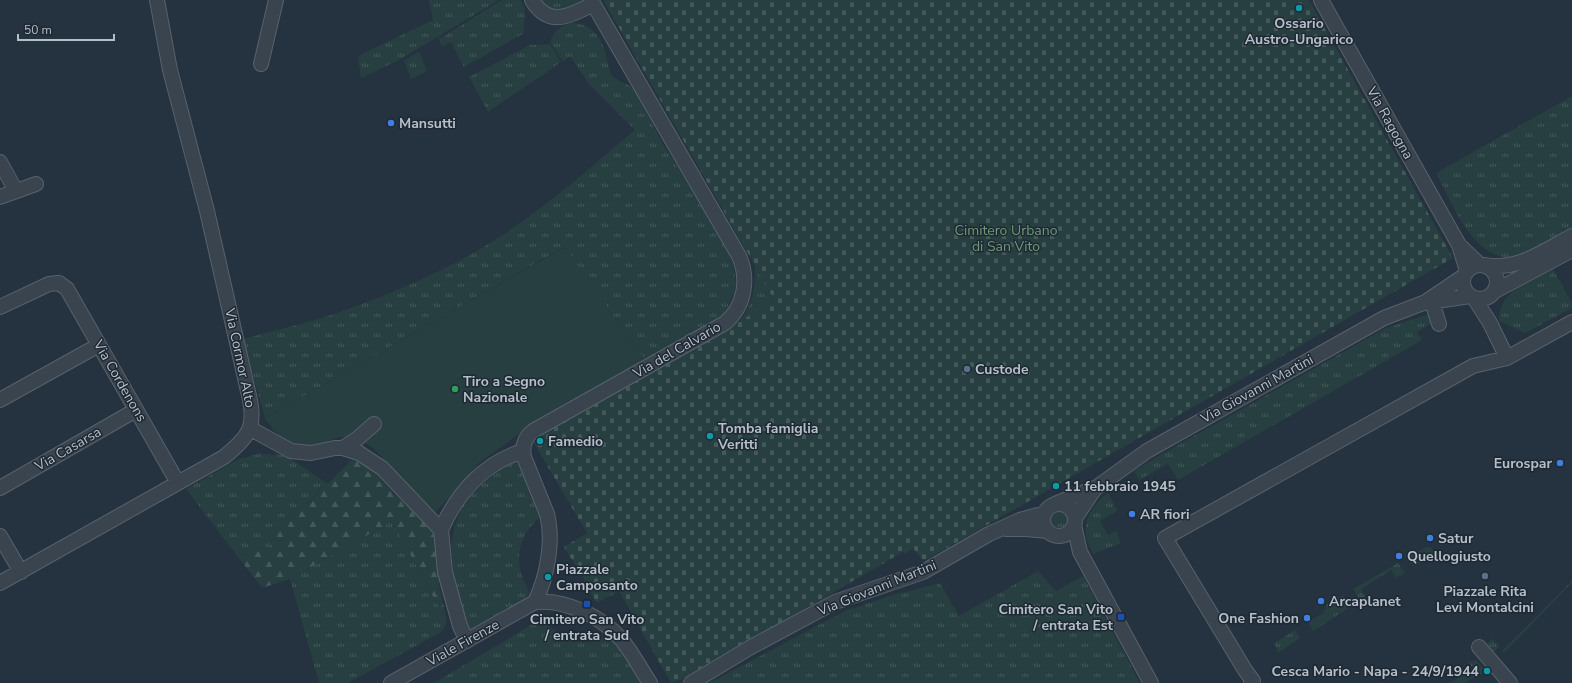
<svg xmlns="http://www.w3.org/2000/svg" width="1572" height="683" viewBox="0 0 1572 683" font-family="'Nunito Sans',sans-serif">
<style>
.grass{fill:url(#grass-tufts)}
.forest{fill:url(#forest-firs)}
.cemetery{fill:url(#cemetery-stones)}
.pitch{fill:#273f40}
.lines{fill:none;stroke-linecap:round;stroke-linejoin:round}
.minor-casing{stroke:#57626c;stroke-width:16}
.minor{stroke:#39444f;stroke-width:14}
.culture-dot{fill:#0f9aa8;stroke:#1e2934;stroke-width:1.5}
.shop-dot{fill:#3f7fe0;stroke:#1e2934;stroke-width:1.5}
.service-dot{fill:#5c6f8a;stroke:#1e2934;stroke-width:1.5}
.leisure-dot{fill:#2e9e5b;stroke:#1e2934;stroke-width:1.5}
.transit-dot{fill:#1a4fb4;stroke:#1e2934;stroke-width:1.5}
.labels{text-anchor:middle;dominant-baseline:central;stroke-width:3;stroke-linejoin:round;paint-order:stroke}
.poi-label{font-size:14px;font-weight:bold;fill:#b5bfc9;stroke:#1e2934;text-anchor:start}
.street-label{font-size:14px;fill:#b5bfc9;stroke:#1e2934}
.park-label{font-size:14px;fill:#6d9a73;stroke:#1e2934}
</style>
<defs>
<pattern id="grass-tufts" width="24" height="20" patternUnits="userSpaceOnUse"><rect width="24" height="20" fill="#273f40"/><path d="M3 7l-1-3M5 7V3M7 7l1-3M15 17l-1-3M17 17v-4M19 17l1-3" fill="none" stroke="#44595a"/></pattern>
<pattern id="forest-firs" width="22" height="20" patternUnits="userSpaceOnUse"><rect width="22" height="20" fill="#273f40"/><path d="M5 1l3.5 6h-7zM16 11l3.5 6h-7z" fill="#44595a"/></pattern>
<pattern id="cemetery-stones" width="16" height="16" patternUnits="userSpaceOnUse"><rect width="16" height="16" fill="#273f40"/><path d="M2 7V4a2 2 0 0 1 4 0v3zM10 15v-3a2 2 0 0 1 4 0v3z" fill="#44595a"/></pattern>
</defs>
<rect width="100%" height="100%" fill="#25323f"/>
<path class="grass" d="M429 0H499L399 60 361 78 358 56 433 20Z
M502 0H520L525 8 524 33 464 67 451 42 442 47 438 37 441 38Z
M538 0H582C568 15 551 12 538 0Z
M575 23C596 26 602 40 607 59 608 64 609 69 611 74 616 81 627 83 634 89L662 142 724 243 733 264 736 284 734 294 724 313 715 320 645 360 564 247 265 418 243 339C273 331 303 324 331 315 392 294 454 268 507 232 552 202 593 165 635 130L589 84 570 56 563 62 550 42C555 30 561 24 575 23Z
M550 44 561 62 488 112 469 77 530 45Z
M419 51 427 71 411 79 404 61Z
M1572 96V228L1517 257C1474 264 1452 203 1436 173Z
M755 266 775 301 739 322C753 305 755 288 755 266Z
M1553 269 1572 303V308L1525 333 1499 321C1498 291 1531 281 1553 269Z
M1429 314 1434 322 1417 332 1422 340 1178 480 1168 464 1139 480 1134 471 1162 454 1386 328Z
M258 454 285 455 328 484C318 495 305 503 295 513 285 523 278 535 270 547L238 557 186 489 239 459Z
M512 461 521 465 541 517C523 530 515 551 521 573 523 580 528 586 529 594L525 599 471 631H469L454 580 451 544 454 528 463 504 491 473Z
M1108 492 1117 511 1100 521 1108 535 1116 531 1121 543 1093 554C1079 528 1086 511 1108 492Z
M1050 519a9 9 0 1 1 18 0a9 9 0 1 1-18 0Z
M392 521 437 604C444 614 452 621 441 632L348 683H319L290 579Z
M1426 547H1431L1435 554 1414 567 1408 557Z
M1398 563 1405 573 1396 578 1391 570 1361 589 1365 597 1360 600 1353 589Z
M1038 571 1056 591 1083 576 1140 683H709L845 611 893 595 940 583 959 616Z
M1572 581V583L1504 653 1502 651Z
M1343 595 1350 607 1313 631 1308 622 1323 613 1327 604Z
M543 618C559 642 586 649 611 634L645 683H434Z
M1295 630 1300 638 1278 653 1274 643Z
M1492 639 1500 646 1493 653 1488 647V643Z
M1476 660 1486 671 1464 683H1450L1474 669 1468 662Z"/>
<path class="forest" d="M352 459 370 467 394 494 427 522 435 538 439 585 446 617 437 604 392 521 290 579 262 588 238 557 270 547 283 526 296 512 316 496Z"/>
<path class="cemetery" d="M603 0H1309L1453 258 926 560 921 559 913 548 905 554 903 552 685 678 671 683 619 591 597 603 589 590 590 589 564 547 587 533 532 440 775 301Z"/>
<path class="pitch" d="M565 247 645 360 522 432 479 463 436 512C423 499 409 487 396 474 386 463 377 449 364 442 345 432 337 438 320 444 296 452 277 438 265 418Z"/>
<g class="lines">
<defs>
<path id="minor" d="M532 0C549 28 570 16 593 4
M1321 0 1459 245
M261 64 276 0
M0 162 16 191
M0 197 36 184
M1463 282a17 17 0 1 1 34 0a17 17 0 1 1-34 0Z
M1485 265C1518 271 1543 251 1572 236
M1467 271 1459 245 1480 265
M1495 291 1572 250
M1474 298 1490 323 1507 358
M1427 301 1464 276
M1432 302 1439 324
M0 307 49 284 59 283 67 289 178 483
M0 400 99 345
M251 429 291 451 311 453 335 448H343L359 453 382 468 441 530 445 572 460 626 467 641
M343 448 357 439 374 424
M0 488 136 410
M1055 504 1097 487 1147 451 1384 318 1423 303 1470 296
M1043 520a16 16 0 1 1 32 0a16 16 0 1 1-32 0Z
M1075 518 1096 487
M1074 525 1080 552 1151 683
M1006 529H1026L1048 531
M441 530C457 493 484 463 523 451
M0 536 21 572
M0 583 224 457C246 439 256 429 250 400L207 211 170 70 157 0
M535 602C547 577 554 541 547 514L524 457C522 447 524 438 533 431L725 323C745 306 749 279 739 256L591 0
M1479 647 1510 683
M391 683 535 602C565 599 601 616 621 639 632 652 640 668 650 683
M691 683 751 647 835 602 923 572 989 534 1020 520 1045 513
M1251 683 1253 681 1245 670 1165 538 1473 366 1507 358 1572 322"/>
</defs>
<use href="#minor" class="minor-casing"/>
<use href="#minor" class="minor"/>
</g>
<g class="culture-dot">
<circle cx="1299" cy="8" r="4"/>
<circle cx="710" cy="436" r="4"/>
<circle cx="540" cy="441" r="4"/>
<circle cx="1056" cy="486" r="4"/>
<circle cx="548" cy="577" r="4"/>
<circle cx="1487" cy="671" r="4"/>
</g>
<g class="shop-dot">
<circle cx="391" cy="123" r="4"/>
<circle cx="1560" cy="463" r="4"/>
<circle cx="1132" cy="514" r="4"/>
<circle cx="1430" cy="538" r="4"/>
<circle cx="1399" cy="556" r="4"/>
<circle cx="1321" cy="601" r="4"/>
<circle cx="1307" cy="618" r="4"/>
</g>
<g class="service-dot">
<circle cx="967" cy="369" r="4"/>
<circle cx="1485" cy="576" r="4"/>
</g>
<circle class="leisure-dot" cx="455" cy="389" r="4"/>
<g class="transit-dot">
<rect x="583" y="600" width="8" height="8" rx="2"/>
<rect x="1117" y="613" width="8" height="8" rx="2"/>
</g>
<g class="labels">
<g class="poi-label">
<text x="1299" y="23" text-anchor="middle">Ossario<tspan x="1299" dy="16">Austro-Ungarico</tspan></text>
<text x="399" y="123">Mansutti</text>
<text x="975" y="369">Custode</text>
<text x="463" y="381">Tiro a Segno<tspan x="463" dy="16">Nazionale</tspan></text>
<text x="718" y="428">Tomba famiglia<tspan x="718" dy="16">Veritti</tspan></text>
<text x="548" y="441">Famedio</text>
<text x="1552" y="463" text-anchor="end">Eurospar</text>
<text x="1064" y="486">11 febbraio 1945</text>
<text x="1140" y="514">AR fiori</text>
<text x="1438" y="538">Satur</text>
<text x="1407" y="556">Quellogiusto</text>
<text x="556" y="569">Piazzale<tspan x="556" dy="16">Camposanto</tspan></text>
<text x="1485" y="591" text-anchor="middle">Piazzale Rita<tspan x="1485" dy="16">Levi Montalcini</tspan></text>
<text x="1329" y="601">Arcaplanet</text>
<text x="1113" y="609" text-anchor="end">Cimitero San Vito<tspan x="1113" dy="16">/ entrata Est</tspan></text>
<text x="1299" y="618" text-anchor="end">One Fashion</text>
<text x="587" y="619" text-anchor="middle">Cimitero San Vito<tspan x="587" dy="16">/ entrata Sud</tspan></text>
<text x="1479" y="671" text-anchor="end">Cesca Mario - Napa - 24/9/1944</text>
</g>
<g class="street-label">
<text transform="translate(1390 123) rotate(61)">Via Ragogna</text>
<text transform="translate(677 350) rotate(-30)">Via del Calvario</text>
<text transform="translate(240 358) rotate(78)">Via Cormor Alto</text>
<text transform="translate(120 381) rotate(60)">Via Cordenons</text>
<text transform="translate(1257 389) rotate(-29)">Via Giovanni Martini</text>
<text transform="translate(68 449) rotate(-30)">Via Casarsa</text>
<text transform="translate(877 588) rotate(-22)">Via Giovanni Martini</text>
<text transform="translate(463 643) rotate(-29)">Viale Firenze</text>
</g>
<g class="park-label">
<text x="1006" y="230">Cimitero Urbano<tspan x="1006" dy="16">di San Vito</tspan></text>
</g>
</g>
<path d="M18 34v6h96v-6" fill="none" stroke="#b5bfc9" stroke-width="2"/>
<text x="24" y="34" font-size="12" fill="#b5bfc9" stroke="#1e2934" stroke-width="3" paint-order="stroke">50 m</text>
</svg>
